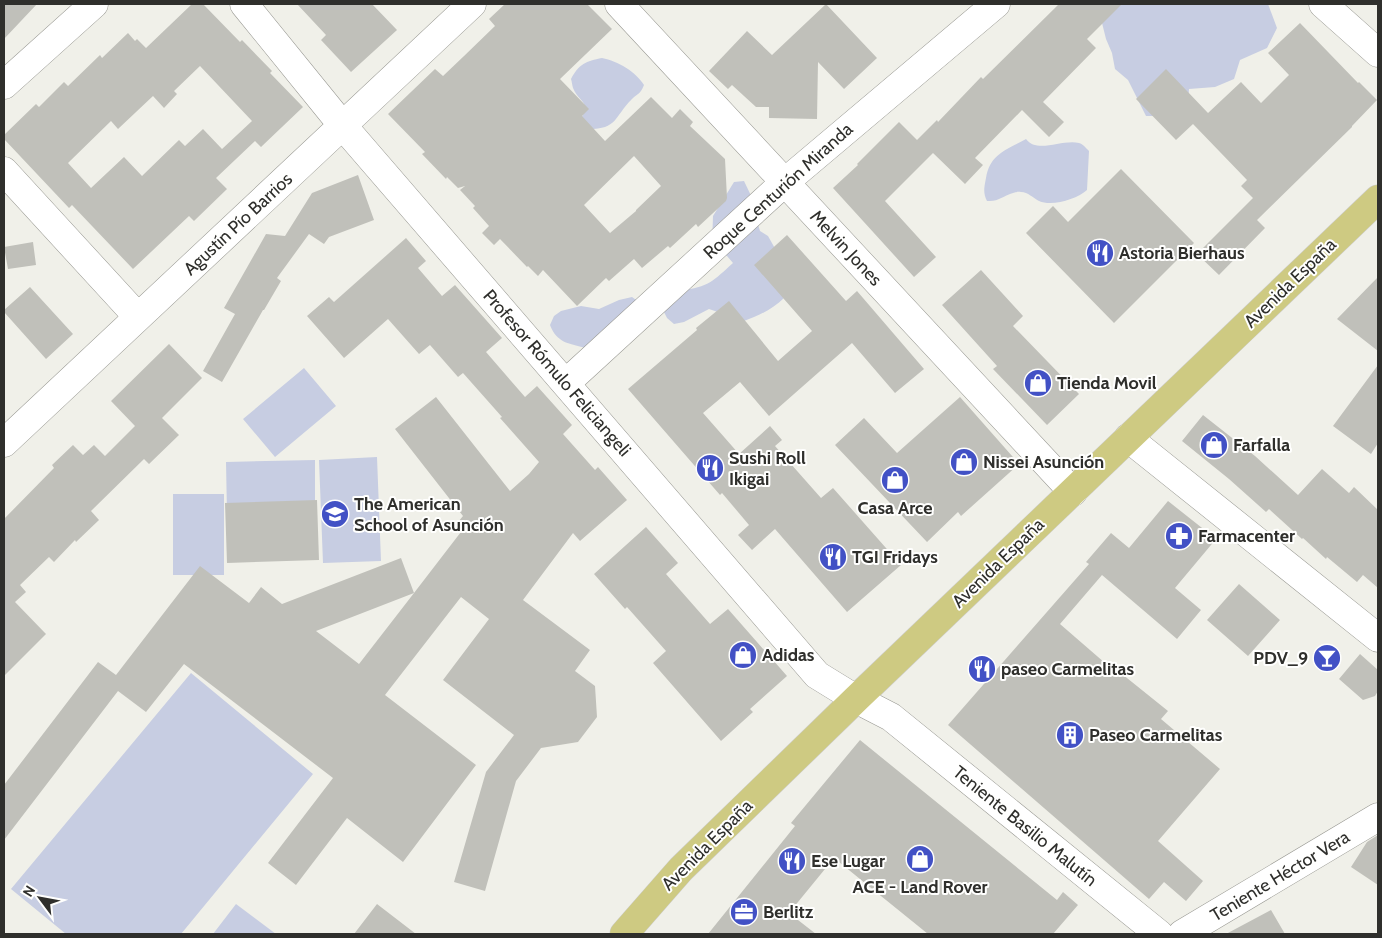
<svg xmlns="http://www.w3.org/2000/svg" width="1382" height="938" viewBox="0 0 1382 938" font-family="Cabin,sans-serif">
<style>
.green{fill:#c7cde2}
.building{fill:#c0c0ba;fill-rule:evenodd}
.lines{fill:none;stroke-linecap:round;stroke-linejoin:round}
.minor-casing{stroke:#979791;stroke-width:29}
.major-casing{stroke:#cdcdcc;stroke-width:29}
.minor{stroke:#fff;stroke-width:28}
.major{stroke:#ceca82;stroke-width:28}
.labels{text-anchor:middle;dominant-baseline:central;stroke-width:4;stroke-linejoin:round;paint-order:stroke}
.street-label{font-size:18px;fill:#2f2f2c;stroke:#fffffe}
.poi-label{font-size:18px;font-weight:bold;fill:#2f2f2c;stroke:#fffffe;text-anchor:start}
</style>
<rect width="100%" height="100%" fill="#f0f0e9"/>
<path class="green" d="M1116 4H1268L1277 28 1267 48 1240 60 1234 79 1215 87 1189 89 1188 103 1156 116H1146L1128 80 1115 69 1112 53 1106 39 1102 23Z
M602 58C618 61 636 72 644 85 640 95 638 93 632 99 613 118 618 130 585 129L579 121C593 102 579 103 573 88 572 85 572 82 571 79 579 64 586 61 602 58Z
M1026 139C1037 154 1062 139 1079 143 1083 144 1086 148 1089 151L1087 190C1077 199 1052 207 1039 201 1033 198 1028 192 1021 192 1013 191 1006 196 999 199 995 201 991 201 987 201 983 193 984 188 986 178 990 154 1006 150 1026 139Z
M744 181 755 204 757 221 760 231 768 236 777 252 784 298C773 309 758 316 744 321L709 309 684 322 674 324 667 318 663 310 681 290C708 288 714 280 733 263L727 256 712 245 713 216 734 182Z
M632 297 639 302 585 348C568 343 557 343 550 325L554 316 561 311 581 306 599 309 619 300Z
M304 368 336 406 275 457 243 419Z
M377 457 381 561 323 563 319 460Z
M315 460V512L227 514 226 462Z
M173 494H224V575H173Z
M191 673 313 774 181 934H66L11 889Z
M236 904 276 934H213Z"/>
<path class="building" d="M4 4H37L4 39Z
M192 4H203L240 42 242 40 272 71 270 73 303 107 261 147 255 141 216 178 227 189 194 221 189 216 133 269 72 205 69 208 4 139V135L36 104 39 107 64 82 68 86 100 55 102 58 128 33 135 41 137 39 146 48ZM200 66 252 121 222 149 203 129 185 146 179 140 142 176 124 157 91 188 68 163 111 121 118 129 153 96 164 108 177 94 174 91Z
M297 4H372L397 30 351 72 321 40 326 35Z
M505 4H587L612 29 560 79 589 109 582 116 605 141 651 97 672 118 680 109 693 122 690 126 725 159 727 198 726 201 698 227 696 224 670 248 668 246 642 268 634 259 609 281 606 278 577 306 543 270 538 276 528 266 527 267 500 239 494 245 482 233 489 226 473 208 475 206 460 190 465 186 458 188 447 177 446 179 422 154 425 152 388 114 435 69 443 76 464 56 495 26 489 19ZM634 156 661 186 636 210V211L610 233 584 205Z
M826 4 877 58 844 89 818 62 817 119 769 118V107H756L732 85 728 89 709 71 747 31 772 55Z
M1059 4H1122L1087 39 1096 48 1043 102 1064 122 1049 137 1022 110 975 158 983 165 965 184 933 153 885 201 936 257 914 277 833 188 858 165 857 164 899 122 917 140 937 120 938 122 981 77 983 79Z
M1300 23 1358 83 1359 82 1377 100 1352 126V127L1257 220 1265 228 1219 275 1197 254 1253 198 1241 186 1247 180 1193 124 1176 140 1136 99 1166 69 1208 113 1241 82 1261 103 1289 75 1268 53Z
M1121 169 1194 243 1114 323 1026 233 1053 206 1068 222Z
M358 175 374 220 329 237 324 244 309 234 277 278 281 281 264 310H263L222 382 203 371 235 314 224 308 266 234 285 236 312 193Z
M787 235 846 301 857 291 924 369 895 393 852 343 769 416 740 382 703 413 739 454 770 426 782 440 775 446 821 498 833 488 901 565 847 612 775 529 752 550 738 535 749 525 722 493 720 495 628 389 697 330 696 328 729 301 778 361 812 331 754 265Z
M406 238 426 261 418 268 442 296 455 285 502 338 486 352 525 397 537 386 572 425 563 434 595 470 598 467 627 500 580 541 573 533 523 600 590 650 575 671 595 686 597 717 578 742 541 748 516 781 485 891 454 882 486 772 514 735 443 680 489 619 461 597 385 695 476 765 403 862 347 818 296 885 268 863 333 778 184 664 146 712 118 691 4 840V785L98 662 116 675 200 566 249 603 261 587 282 604 401 558 414 593 464 528 458 522 463 516 395 429 436 397 510 491 529 474 539 462 500 418 502 417 463 373 458 377 430 345 419 354 388 319 344 358 307 316 329 297 334 302ZM414 593 359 664 316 631Z
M33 242 36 265 8 269 4 247Z
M981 270 1023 316 1013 326 1079 394 1047 425 993 369 997 366 942 305Z
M1378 277V351L1337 319Z
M30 287 73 334 46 359 4 312V310Z
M169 344 202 378 162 418 179 435 149 464 144 459 91 511 99 520 76 542 75 540 54 562 49 557 20 585 26 592 15 602 46 634 4 676V519L54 468 52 465 73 445 83 455 94 445 105 456 135 426 111 401Z
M1378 365V443L1371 454 1333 426Z
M960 397 1019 464 961 516 958 512 927 542 835 445 864 418 897 453Z
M1203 415 1255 456 1298 495 1322 469 1349 493 1354 487 1378 510V588L1363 575 1357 582 1327 557 1326 559 1303 538 1302 539 1269 509 1266 512 1229 479 1182 441Z
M317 500 319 560 227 563 225 503Z
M1168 501 1216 539 1175 588 1201 610 1177 639 1102 575 1060 624 1120 676 1122 674 1168 711 1161 719 1220 769 1158 841 1203 881 1186 901 1164 882 1149 899 948 725 1089 564 1086 562 1111 533 1129 548Z
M646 527 678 563 666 574 710 624 728 609 787 676 750 709 753 712 721 741 653 663 666 651 627 607 625 609 594 574Z
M1239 584 1280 620 1248 656 1207 620Z
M1360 654 1378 670V691L1375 696 1363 700 1339 679Z
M860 740 1057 900 1063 892 1078 905 1053 934H928L834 858 789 913 816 934H708L795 826 791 823Z
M1378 835V885L1351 867 1367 842Z
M377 904 416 934H354Z
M1271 910 1285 934H1226Z"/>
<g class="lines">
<defs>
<path id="minor" d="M244 4 343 126 817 675 856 699 891 717 1159 934
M619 4 1073 492
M1323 4 1378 53
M4 85 94 4
M4 171 138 317
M566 383 785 182 996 4
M1128 438 1378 638
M4 443 472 4
M1182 934 1378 817"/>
<path id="major" d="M624 934 681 869 856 699 1378 199"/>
</defs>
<use href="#minor" class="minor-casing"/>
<use href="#major" class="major-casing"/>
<use href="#minor" class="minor"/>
<use href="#major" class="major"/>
</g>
<defs>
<symbol id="restaurant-disc" viewBox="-11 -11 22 22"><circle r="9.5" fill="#4251c5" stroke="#fffffe"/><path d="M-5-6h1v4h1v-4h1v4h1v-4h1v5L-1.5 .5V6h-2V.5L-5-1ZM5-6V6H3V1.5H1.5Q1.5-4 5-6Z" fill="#fff"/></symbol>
<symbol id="shop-disc" viewBox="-11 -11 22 22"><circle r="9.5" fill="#4251c5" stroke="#fffffe"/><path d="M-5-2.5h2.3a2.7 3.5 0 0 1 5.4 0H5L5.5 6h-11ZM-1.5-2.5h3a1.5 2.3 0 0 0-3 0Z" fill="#fff"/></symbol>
<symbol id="school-disc" viewBox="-11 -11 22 22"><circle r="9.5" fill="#4251c5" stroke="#fffffe"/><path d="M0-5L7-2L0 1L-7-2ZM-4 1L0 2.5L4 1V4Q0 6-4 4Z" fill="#fff"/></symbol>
<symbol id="pharmacy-disc" viewBox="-11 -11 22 22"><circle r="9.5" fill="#4251c5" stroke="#fffffe"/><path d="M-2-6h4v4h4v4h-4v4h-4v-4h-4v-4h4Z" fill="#fff"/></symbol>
<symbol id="bar-disc" viewBox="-11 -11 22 22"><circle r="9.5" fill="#4251c5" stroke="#fffffe"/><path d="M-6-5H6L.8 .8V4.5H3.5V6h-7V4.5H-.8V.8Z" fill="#fff"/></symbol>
<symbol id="building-disc" viewBox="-11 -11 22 22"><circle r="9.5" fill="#4251c5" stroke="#fffffe"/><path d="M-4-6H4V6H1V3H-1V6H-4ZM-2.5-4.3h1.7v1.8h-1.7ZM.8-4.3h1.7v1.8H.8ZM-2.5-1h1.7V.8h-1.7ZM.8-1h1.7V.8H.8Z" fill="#fff"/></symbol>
<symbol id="office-disc" viewBox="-11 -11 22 22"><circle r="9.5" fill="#4251c5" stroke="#fffffe"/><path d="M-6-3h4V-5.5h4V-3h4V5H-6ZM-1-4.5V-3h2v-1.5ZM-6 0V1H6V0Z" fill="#fff"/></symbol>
</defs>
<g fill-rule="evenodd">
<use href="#restaurant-disc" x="1084" y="237" width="32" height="32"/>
<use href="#shop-disc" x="1022" y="367" width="32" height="32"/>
<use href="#shop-disc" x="1198" y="429" width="32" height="32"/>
<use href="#shop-disc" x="948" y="446" width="32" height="32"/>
<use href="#restaurant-disc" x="694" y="452" width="32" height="32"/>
<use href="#shop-disc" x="879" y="464" width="32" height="32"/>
<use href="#school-disc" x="319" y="498" width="32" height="32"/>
<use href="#pharmacy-disc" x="1163" y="520" width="32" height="32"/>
<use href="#restaurant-disc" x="817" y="541" width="32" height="32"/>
<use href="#shop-disc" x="727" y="639" width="32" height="32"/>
<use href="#bar-disc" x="1311" y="642" width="32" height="32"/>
<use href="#restaurant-disc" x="966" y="653" width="32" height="32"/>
<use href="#building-disc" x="1054" y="719" width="32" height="32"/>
<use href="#shop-disc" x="904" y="843" width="32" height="32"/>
<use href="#restaurant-disc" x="776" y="845" width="32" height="32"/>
<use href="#office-disc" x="728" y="896" width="32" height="32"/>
</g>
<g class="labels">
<g class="street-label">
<text transform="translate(778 191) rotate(-42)">Roque Centurión Miranda</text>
<text transform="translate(238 224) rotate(-43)">Agustín Pío Barrios</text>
<text transform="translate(846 248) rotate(47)">Melvin Jones</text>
<text transform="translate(1290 283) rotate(-44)">Avenida España</text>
<text transform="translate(557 373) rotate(49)">Profesor Rómulo Feliciangeli</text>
<text transform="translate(998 563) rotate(-44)">Avenida España</text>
<text transform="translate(1025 826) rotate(39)">Teniente Basilio Malutín</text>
<text transform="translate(707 845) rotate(-45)">Avenida España</text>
<text transform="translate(1280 876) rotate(-31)">Teniente Héctor Vera</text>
</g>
<g class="poi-label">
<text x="1119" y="253">Astoria Bierhaus</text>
<text x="1057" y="383">Tienda Movil</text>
<text x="1233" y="445">Farfalla</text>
<text x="729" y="458">Sushi Roll<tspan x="729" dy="21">Ikigai</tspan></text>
<text x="983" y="462">Nissei Asunción</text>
<text x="354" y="504">The American<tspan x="354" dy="21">School of Asunción</tspan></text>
<text x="895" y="508" text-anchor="middle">Casa Arce</text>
<text x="1198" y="536">Farmacenter</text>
<text x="852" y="557">TGI Fridays</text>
<text x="762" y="655">Adidas</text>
<text x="1308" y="658" text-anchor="end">PDV_9</text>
<text x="1001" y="669">paseo Carmelitas</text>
<text x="1089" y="735">Paseo Carmelitas</text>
<text x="811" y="861">Ese Lugar</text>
<text x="920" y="887" text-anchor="middle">ACE - Land Rover</text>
<text x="763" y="912">Berlitz</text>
</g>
</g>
<rect width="1382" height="938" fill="none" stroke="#2f2f2c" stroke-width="10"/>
<g transform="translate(40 898) rotate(302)" stroke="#fffffe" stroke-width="4" paint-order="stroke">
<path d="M0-4L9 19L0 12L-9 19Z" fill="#2f2f2c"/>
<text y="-8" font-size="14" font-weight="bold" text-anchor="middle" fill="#2f2f2c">N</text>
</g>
</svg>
